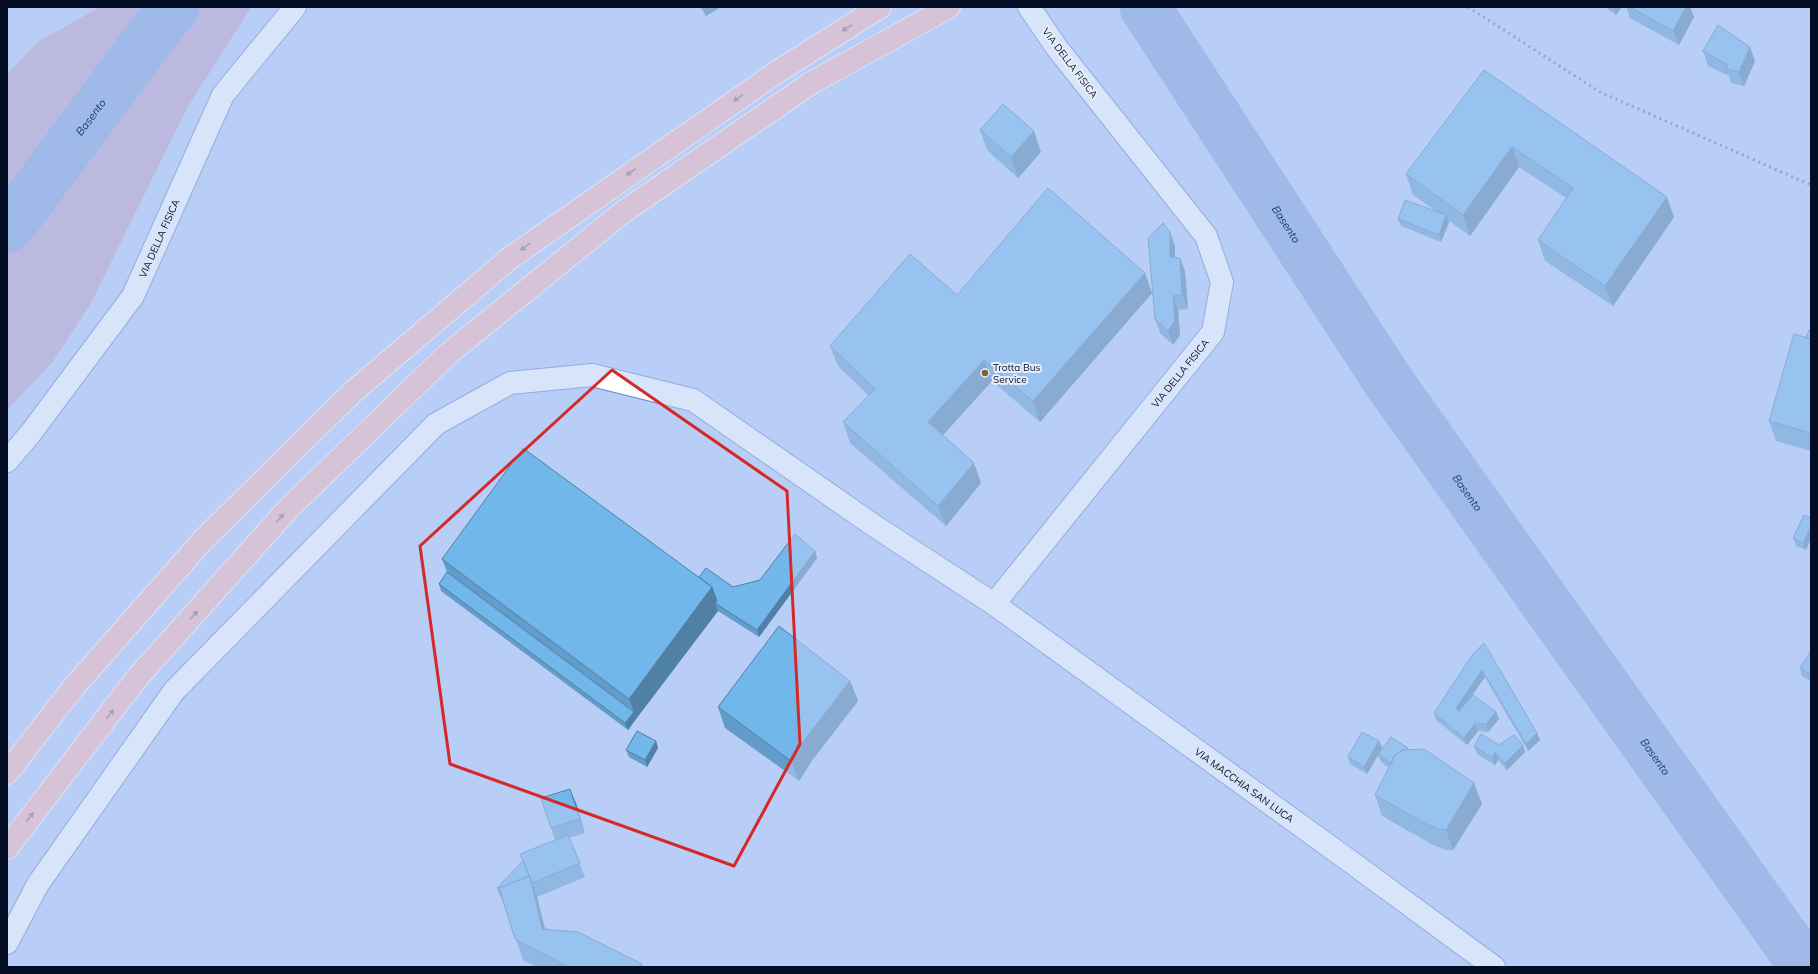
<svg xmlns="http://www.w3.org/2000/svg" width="1818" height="974" viewBox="0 0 1818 974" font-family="Mulish,sans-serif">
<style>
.grass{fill:#c1a1c6}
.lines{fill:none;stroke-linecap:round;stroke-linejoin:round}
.river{stroke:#80a0d8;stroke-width:51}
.minor-casing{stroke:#6486c4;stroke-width:24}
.tertiary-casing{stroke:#6486c4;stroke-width:24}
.motorway-casing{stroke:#fff;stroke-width:24}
.minor{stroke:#fff;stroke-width:22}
.tertiary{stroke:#fff;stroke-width:22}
.motorway{stroke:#fdb7b4;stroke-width:22}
.rail{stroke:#667696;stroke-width:3;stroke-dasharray:2 4;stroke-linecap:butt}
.wall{fill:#629dc9}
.shaded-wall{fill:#5080a4}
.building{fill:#72b7ea;stroke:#5080a4}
.oneway{fill:#8c6a73}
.marked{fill:none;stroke:#d62828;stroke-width:3;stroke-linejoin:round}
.poi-dot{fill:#7c6334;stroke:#e7eefc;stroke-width:1.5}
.labels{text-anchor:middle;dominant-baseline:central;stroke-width:4;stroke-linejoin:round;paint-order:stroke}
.street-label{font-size:10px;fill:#030d23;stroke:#e7eefc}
.poi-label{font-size:10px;fill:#030d23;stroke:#e7eefc;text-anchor:start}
.water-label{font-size:11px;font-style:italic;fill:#17397c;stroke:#e7eefc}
</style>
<rect width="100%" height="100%" fill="#b8cef6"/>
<path class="grass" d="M100 7H251L186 110 90 305 51 364 7 410V74L38 42Z"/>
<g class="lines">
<g class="river">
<path id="s1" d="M1145 7 1390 384 1805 967"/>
<path id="s2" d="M7 227 21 211 163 20 174 7"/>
</g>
<defs>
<g id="minor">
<path id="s3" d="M994 604 1351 862 1494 967"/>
</g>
<g id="tertiary">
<path id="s4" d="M7 461 30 434 133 296 223 95 295 7"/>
<path id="s5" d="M7 943 38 884 174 691 436 424 510 383 592 375 693 400 876 527 994 604 1213 332 1222 282 1206 236 1057 48 1029 7"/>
</g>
<path id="motorway" d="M7 773 73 688 203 540 354 391 510 258 777 72 880 7
M7 848 137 678 288 509 448 354 623 212 811 83 949 7"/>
</defs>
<use href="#minor" class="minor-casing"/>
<use href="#tertiary" class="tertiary-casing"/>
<use href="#motorway" class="motorway-casing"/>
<use href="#minor" class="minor"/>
<use href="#tertiary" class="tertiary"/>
<use href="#motorway" class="motorway"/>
<path class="rail" d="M1468 7 1600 92 1811 185"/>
</g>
<path class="wall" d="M700 7H721L706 16Z
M1605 7H1622L1616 15Z
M1626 7H1690L1694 17 1679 45 1630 18Z
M1703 51 1755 61 1744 86 1731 83 1729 76 1708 66Z
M1484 70 1674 217 1613 306 1545 261 1538 240 1566 198 1519 167 1470 236 1448 220 1449 222 1441 242 1401 226 1398 219 1436 211 1413 195 1406 174Z
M980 130 1041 152 1018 178 987 150Z
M1170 232 1175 246V257L1180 258 1185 272 1188 309 1178 310 1180 335 1173 345 1160 333 1155 319Z
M1145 273 1152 293 1040 422 992 381 942 435 981 483 946 526 850 443 843 422 869 396 838 366 830 346 957 295Z
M1811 331V451L1776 441 1769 421 1806 338Z
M1804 515 1806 550 1796 546 1793 538Z
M815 551 817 558 759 637 718 611 636 719 628 730 441 591 439 584 447 572 442 559 699 577 733 587 760 580Z
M1811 651V681L1802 676 1800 668Z
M1473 654 1537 733 1540 740 1528 751 1485 677 1470 698 1496 712 1499 719 1488 732 1478 731 1467 745 1436 720 1434 713Z
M850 681 858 701 813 759 799 781 725 728 718 707Z
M656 741 658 748 647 767 629 757 626 750Z
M1379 741 1382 748 1379 752 1408 750 1482 804 1453 850H1446L1433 845 1382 816 1375 795 1389 768 1381 762 1378 755 1367 774 1350 764 1348 757Z
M1499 745 1525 752 1507 770 1498 760 1495 765 1477 754 1474 746Z
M576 803 585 833 569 838 585 877 537 897 545 929 642 964 643 967H537L523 960 504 904 497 888 555 840 551 828Z"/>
<path class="shaded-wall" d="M707 7H721L706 16 703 9Z
M1614 7H1622L1616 15Z
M1686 7H1690L1694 17 1679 45 1673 31Z
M1750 47 1755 61 1744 86 1739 72Z
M1034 131 1041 152 1018 178 1011 157Z
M1512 147 1519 167 1470 236 1463 215Z
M1667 197 1674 217 1613 306 1605 286Z
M1446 215 1449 222 1441 242 1439 235Z
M1170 232 1175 246V271L1170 257Z
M1180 258 1185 272 1188 309 1182 295Z
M1145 273 1152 293 1040 422 1033 401Z
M1173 296 1178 310 1180 335 1173 345 1168 331Z
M984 360 992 381 936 443 928 422Z
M974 463 981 483 946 526 938 506Z
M1811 526V539L1806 550 1803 543Z
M815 551 817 558 759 637 757 630Z
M712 587 719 606 715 603 718 611 636 719 628 730 625 723 634 712 629 699Z
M1482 670 1485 677 1458 715 1456 708Z
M850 681 858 701 813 759 799 781 791 761 806 738Z
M1496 712 1499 719 1488 732 1486 724Z
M1475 724 1478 731 1467 745 1464 738Z
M1537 733 1540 740 1528 751 1526 744Z
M656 741 658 748 647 767 645 760Z
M1379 741 1382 748 1367 774 1364 767Z
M1523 745 1525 752 1507 770 1505 763Z
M1495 752 1498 760 1495 765 1492 758Z
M1474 783 1482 804 1453 850 1446 830Z
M570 789 576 803 585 833 580 819Z
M530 876 537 897 550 949 542 929Z"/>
<path class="building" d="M702 7H707L703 9Z
M1630 7H1686L1673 31Z
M1718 25 1750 47 1739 72 1726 69 1728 65 1703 51Z
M1484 70 1667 197 1605 286 1538 240 1573 188 1512 147 1463 215 1406 174Z
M1003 104 1034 131 1011 157 980 130Z
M1048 188 1145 273 1033 401 984 360 928 422 974 463 938 506 843 422 875 389 830 346 910 254 957 295Z
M1405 200 1446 215 1439 235 1398 219Z
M1163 223 1170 232V257L1180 258 1182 295 1173 296 1175 321 1168 331 1155 319 1148 238Z
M1809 330 1811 331V339L1806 338Z
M1794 334 1811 339V433L1769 421Z
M523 448 712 587 629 699 442 559Z
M1804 515 1811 518V526L1803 543 1793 538Z
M795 534 815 551 757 630 715 603 717 601 712 587 699 577 706 568 733 587 760 580Z
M447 572 634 712 625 723 439 584Z
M779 626 850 681 806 738 791 761 718 707Z
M1484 643 1537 733 1526 744 1482 670 1456 708 1459 711 1473 695 1496 712 1486 724H1475L1464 738 1434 713 1473 654Z
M1811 651V675L1800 668Z
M637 731 656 741 645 760 626 750Z
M1362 732 1379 741 1364 767 1348 757Z
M1481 734 1499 745 1514 735 1523 745 1505 763 1495 752 1492 758 1474 746Z
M1391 737 1408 748 1406 750H1403L1395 755 1391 764 1378 754Z
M1424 749 1474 783 1446 830 1438 829 1426 824 1375 795 1395 755 1403 750Z
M570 789 580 819 551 828 541 798Z
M568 835 580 863 532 883 520 854Z
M523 861 529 876 499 888 502 898 497 888Z
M530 876 542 929 578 932 642 964 640 967H568L515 939 499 888Z"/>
<defs><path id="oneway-solid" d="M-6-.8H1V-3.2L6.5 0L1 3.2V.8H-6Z"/></defs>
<g class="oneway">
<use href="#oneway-solid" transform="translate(847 28) rotate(148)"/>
<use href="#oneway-solid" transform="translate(738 98) rotate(145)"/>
<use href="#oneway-solid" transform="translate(631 172) rotate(145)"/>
<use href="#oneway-solid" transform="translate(525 247) rotate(144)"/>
<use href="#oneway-solid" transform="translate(280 518) rotate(-48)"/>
<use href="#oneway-solid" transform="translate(194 615) rotate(-48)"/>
<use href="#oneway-solid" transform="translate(110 714) rotate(-52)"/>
<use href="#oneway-solid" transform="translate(30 817) rotate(-53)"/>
</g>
<path d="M0 0H1818V974H0ZM612 370 787 491 800 744 734 866 450 764 420 546Z" fill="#b8cef6" fill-opacity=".55" fill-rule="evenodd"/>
<path class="marked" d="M612 370 787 491 800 744 734 866 450 764 420 546Z"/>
<circle class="poi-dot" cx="985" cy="373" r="4"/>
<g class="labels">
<g class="street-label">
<text transform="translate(1070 63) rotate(53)">VIA DELLA FISICA</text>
<text stroke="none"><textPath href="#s4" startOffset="271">VIA DELLA FISICA</textPath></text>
<text stroke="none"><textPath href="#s5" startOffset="1608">VIA DELLA FISICA</textPath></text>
<text stroke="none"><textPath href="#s3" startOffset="309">VIA MACCHIA SAN LUCA</textPath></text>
</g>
<g class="poi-label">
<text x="993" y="367">Trotta Bus<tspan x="993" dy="12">Service</tspan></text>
</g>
<g class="water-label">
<text stroke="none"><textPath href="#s2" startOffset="138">Basento</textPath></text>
<text stroke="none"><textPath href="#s1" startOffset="259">Basento</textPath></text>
<text stroke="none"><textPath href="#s1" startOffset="583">Basento</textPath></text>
<text stroke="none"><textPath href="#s1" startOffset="907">Basento</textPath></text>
</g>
</g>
<rect width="1818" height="974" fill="none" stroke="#030d23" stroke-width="16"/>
</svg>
